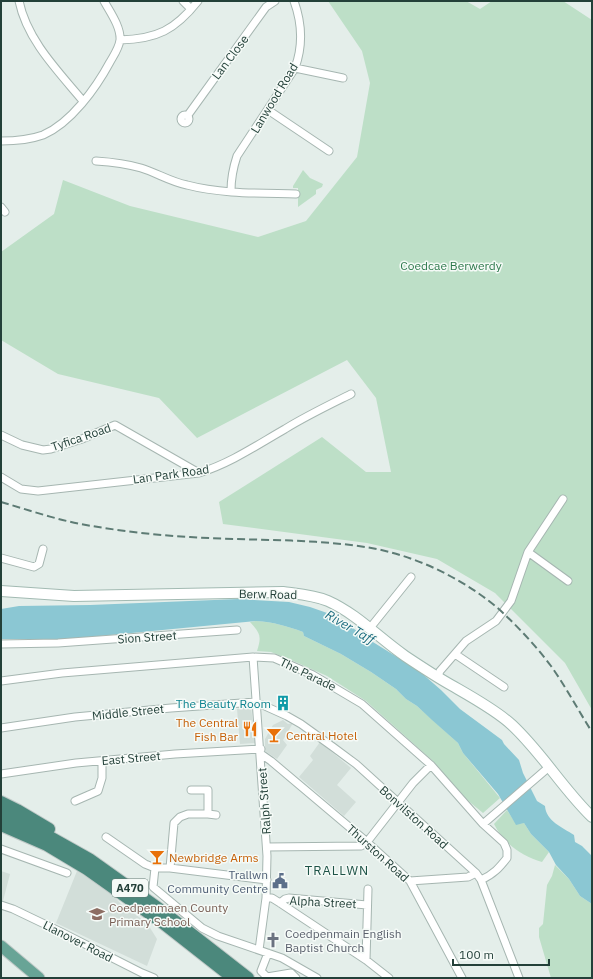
<svg xmlns="http://www.w3.org/2000/svg" width="593" height="979" viewBox="0 0 593 979" font-family="'IBM Plex Sans',sans-serif">
<style>
.built{fill:#d2ded9}
.green{fill:#bddfc7}
.water{fill:#8bc7d3}
.lines{fill:none;stroke-linecap:round;stroke-linejoin:round}
.minor-casing{stroke:#a6b6b1;stroke-width:9}
.secondary-casing{stroke:#a2bab2;stroke-width:12}
.primary-casing{stroke:#c1cac8;stroke-width:13}
.trunk-casing{stroke:#c1cac8;stroke-width:14}
.minor{stroke:#fff;stroke-width:7}
.secondary{stroke:#fff;stroke-width:10}
.primary{stroke:#68a496;stroke-width:11}
.trunk{stroke:#4b887c;stroke-width:12}
.rail{stroke:#5d7b74;stroke-width:2;stroke-dasharray:8 4;stroke-linecap:butt}
.labels{text-anchor:middle;dominant-baseline:central;stroke-width:3;stroke-linejoin:round;paint-order:stroke}
.shield{fill:#f5faf7;stroke:#627872;stroke-width:1}
.shield-label{font-size:11px;font-weight:bold;fill:#234039}
.street-label{font-size:12px;fill:#234039;stroke:#f5faf7}
.park-label{font-size:12px;fill:#2c784b;stroke:#f5faf7}
.culture-label{font-size:12px;fill:#0d838f;stroke:#f5faf7;text-anchor:end}
.food-label{font-size:12px;fill:#c56008;stroke:#f5faf7;text-anchor:start}
.service-label{font-size:12px;fill:#4e5e75;stroke:#f5faf7;text-anchor:end}
.education-label{font-size:12px;fill:#785e54;stroke:#f5faf7;text-anchor:start}
.worship-label{font-size:12px;fill:#5b616d;stroke:#f5faf7;text-anchor:start}
.water-label{font-size:13px;font-style:italic;fill:#1b6b7e;stroke:#f5faf7}
.neighbourhood-label{font-size:13px;letter-spacing:1px;fill:#1e5347;stroke:#f5faf7}
</style>
<rect width="100%" height="100%" fill="#e4eeea"/>
<path class="built" d="M251 707 255 743 240 744 237 709Z
M283 720 288 724 293 723 283 740 287 745 277 759 265 751V739L273 725Z
M320 742 351 768 337 785 356 802 344 816 299 777 313 760 310 756Z
M1 871 10 874 3 901 1 900Z
M77 871 109 891 121 904 147 923 157 939 147 966 56 923Z"/>
<path class="green" d="M328 1H466L480 9 492 1H563L592 20V710L565 663 495 593 437 559 367 543 223 524 219 502 322 437 366 472H391L376 398 347 360 197 438 159 398 58 374 1 340V252L54 214 63 180 130 206 258 237 306 221 357 157 370 83 362 51Z
M303 170 310 178 323 184 322 187 316 190V194L298 207V188H293V186Z
M256 621C273 622 287 626 303 632L304 636 341 654 371 672 396 689 406 699 417 706 458 743 463 753 500 798 483 813 466 799 434 762 366 701 327 676 298 663 271 652 257 651C262 636 260 633 250 622Z
M507 810 516 824 524 823 531 834 549 852 542 862C522 856 504 844 494 824Z
M555 865 569 879 580 896 592 904V978H551L539 937V928L543 924 547 885 552 876Z"/>
<path class="water" d="M239 599 289 602 310 607 330 614 350 626 368 639 418 670 441 690 460 709 502 740 504 744 519 760 523 773 537 801 545 806C546 821 562 827 574 835L575 842 582 846 592 856V904L580 896 569 879 556 865 549 852 531 834 524 823 516 825 498 794 463 753 458 743 432 720 417 706 406 699 396 689 371 672 341 654 304 636 303 632C287 626 273 622 256 621L69 639H1V609L19 606 90 605Z"/>
<g class="lines">
<defs>
<path id="minor" d="M19 1C27 40 58 71 83 101
M183 1 191 9
M120 40C157 39 175 30 198 1
M295 68 343 78
M268 110 329 151
M181 119a4 4 0 1 1 8 0a4 4 0 1 1-8 0Z
M188 115 266 7 275 1
M1 141C16 141 29 140 43 135 71 123 96 88 110 62 114 55 119 48 120 40 121 27 110 12 104 1
M96 161C111 162 127 164 141 168 157 173 171 182 187 185 221 194 261 193 296 194
M231 191C231 179 233 168 237 156L295 68C303 46 302 23 294 1
M1 207 5 212
M1 435 22 445 43 450 51 449 82 439 115 425 199 473
M1 477 21 489 38 491 199 473C231 463 257 445 285 429 306 416 329 405 351 394
M528 552 568 581
M1 558 34 567 39 564 43 549
M370 628 411 577
M1 644 58 643 237 630
M455 654 504 687
M253 657 267 856 266 898 259 950
M438 676 440 671 466 641 496 621 511 601 528 552 563 499
M1 681 62 673 253 657 274 658 313 675 362 704 431 765 483 824 504 843 507 850V858C499 868 494 874 481 880
M1 728 75 717 171 708 256 702 287 716 301 724 333 747 356 764 476 873 481 880 519 978
M261 754 271 761 367 842 410 881 462 978
M1 774 76 763 175 754 261 749
M75 801 98 791 102 778V761
M208 814 216 815
M483 824 549 767
M106 837 145 864 155 868H170L267 880
M267 847 361 846 367 842 413 783 431 765
M1 849 67 873
M155 868 153 887 202 928 218 936 282 958 317 978
M170 868 174 823 180 817 188 814H208V790H191
M410 881 468 877 476 873
M266 898H272L280 903 366 960 389 978
M280 903 285 899 289 898 367 905
M1 905 13 909 61 932 142 973 154 978
M268 953 261 971 267 977 291 973 296 978
M366 960 368 889"/>
<path id="secondary" d="M1 591 74 596 283 592C298 594 314 595 328 601 357 614 379 638 405 656 420 666 435 676 451 685 470 696 496 710 512 725 542 753 563 789 592 817"/>
<path id="primary" d="M1 946 39 978"/>
<path id="trunk" d="M1 802 17 810 49 829
M1 815 48 836 89 859 162 911 248 978
M1 825 47 845 87 869 163 923 233 978"/>
</defs>
<use href="#minor" class="minor-casing"/>
<use href="#secondary" class="secondary-casing"/>
<use href="#primary" class="primary-casing"/>
<use href="#trunk" class="trunk-casing"/>
<use href="#minor" class="minor"/>
<use href="#secondary" class="secondary"/>
<use href="#primary" class="primary"/>
<use href="#trunk" class="trunk"/>
<path class="rail" d="M1 502C29 510 57 520 86 525 120 531 155 535 190 537 248 541 307 538 365 547 413 554 465 579 501 611 519 628 536 646 551 666 566 687 578 710 592 732"/>
</g>
<defs>
<symbol id="building-bare" viewBox="-9 -9 18 18"><path d="M-4-6H4V6H1V3H-1V6H-4ZM-2.5-4.3h1.7v1.8h-1.7ZM.8-4.3h1.7v1.8H.8ZM-2.5-1h1.7V.8h-1.7ZM.8-1h1.7V.8H.8Z" fill="#0f9aa8" stroke="#f5faf7" stroke-width="2.5" paint-order="stroke"/></symbol>
<symbol id="restaurant-bare" viewBox="-9 -9 18 18"><path d="M-5-6h1v4h1v-4h1v4h1v-4h1v5L-1.5 .5V6h-2V.5L-5-1ZM5-6V6H3V1.5H1.5Q1.5-4 5-6Z" fill="#e8710a" stroke="#f5faf7" stroke-width="2.5" paint-order="stroke"/></symbol>
<symbol id="bar-bare" viewBox="-9 -9 18 18"><path d="M-6-5H6L.8 .8V4.5H3.5V6h-7V4.5H-.8V.8Z" fill="#e8710a" stroke="#f5faf7" stroke-width="2.5" paint-order="stroke"/></symbol>
<symbol id="civic-bare" viewBox="-9 -9 18 18"><path d="M-.6-6.5H3V-4.5H.6V-3L4-1V1h2V6H-6V1h2V-1L-.6-3ZM-1.2 2.5V6h2.4V2.5Z" fill="#5c6f8a" stroke="#f5faf7" stroke-width="2.5" paint-order="stroke"/></symbol>
<symbol id="school-bare" viewBox="-9 -9 18 18"><path d="M0-5L7-2L0 1L-7-2ZM-4 1L0 2.5L4 1V4Q0 6-4 4Z" fill="#8d6e63" stroke="#f5faf7" stroke-width="2.5" paint-order="stroke"/></symbol>
<symbol id="church-bare" viewBox="-9 -9 18 18"><path d="M-1.2-6h2.4v3.5h3.3v2.4h-3.3V6h-2.4V-.1h-3.3v-2.4h3.3Z" fill="#6b7280" stroke="#f5faf7" stroke-width="2.5" paint-order="stroke"/></symbol>
</defs>
<g fill-rule="evenodd">
<use href="#building-bare" x="272" y="692" width="22" height="22"/>
<use href="#restaurant-bare" x="239" y="718" width="22" height="22"/>
<use href="#bar-bare" x="263" y="724" width="22" height="22"/>
<use href="#bar-bare" x="146" y="846" width="22" height="22"/>
<use href="#civic-bare" x="269" y="870" width="22" height="22"/>
<use href="#school-bare" x="86" y="903" width="22" height="22"/>
<use href="#church-bare" x="262" y="929" width="22" height="22"/>
</g>
<g class="labels">
<rect class="shield" x="112" y="879" width="36" height="18" rx="3"/>
<g class="shield-label">
<text x="130" y="888">A470</text>
</g>
<g class="street-label">
<text transform="translate(230 57) rotate(-53)">Lan Close</text>
<text transform="translate(274 98) rotate(-59)">Lanwood Road</text>
<text transform="translate(81 437) rotate(-19)">Tyfica Road</text>
<text transform="translate(171 474) rotate(-8)">Lan Park Road</text>
<text transform="translate(268 594) rotate(1)">Berw Road</text>
<text transform="translate(147 637) rotate(-4)">Sion Street</text>
<text transform="translate(308 674) rotate(26)">The Parade</text>
<text transform="translate(128 712) rotate(-6)">Middle Street</text>
<text transform="translate(131 758) rotate(-5)">East Street</text>
<text transform="translate(264 801) rotate(-94)">Ralph Street</text>
<text transform="translate(414 817) rotate(42)">Bonvilston Road</text>
<text transform="translate(378 853) rotate(42)">Thurston Road</text>
<text transform="translate(323 902) rotate(3)">Alpha Street</text>
<text transform="translate(78 941) rotate(27)">Llanover Road</text>
</g>
<g class="park-label">
<text x="451" y="265">Coedcae Berwerdy</text>
</g>
<g class="culture-label">
<text x="271" y="703">The Beauty Room</text>
</g>
<g class="food-label">
<text x="238" y="722" text-anchor="end">The Central<tspan x="238" dy="14">Fish Bar</tspan></text>
<text x="286" y="735">Central Hotel</text>
<text x="169" y="857">Newbridge Arms</text>
</g>
<g class="service-label">
<text x="268" y="874">Trallwn<tspan x="268" dy="14">Community Centre</tspan></text>
</g>
<g class="education-label">
<text x="109" y="907">Coedpenmaen County<tspan x="109" dy="14">Primary School</tspan></text>
</g>
<g class="worship-label">
<text x="285" y="933">Coedpenmain English<tspan x="285" dy="14">Baptist Church</tspan></text>
</g>
<g class="water-label">
<text transform="translate(350 627) rotate(30)">River Taff</text>
</g>
<g class="neighbourhood-label">
<text x="337" y="870">TRALLWN</text>
</g>
</g>
<rect width="593" height="979" fill="none" stroke="#234039" stroke-width="4"/>
<path d="M453 959v6h96v-6" fill="none" stroke="#234039" stroke-width="2"/>
<text x="459" y="959" font-size="12" fill="#234039" stroke="#f5faf7" stroke-width="3" paint-order="stroke">100 m</text>
</svg>
